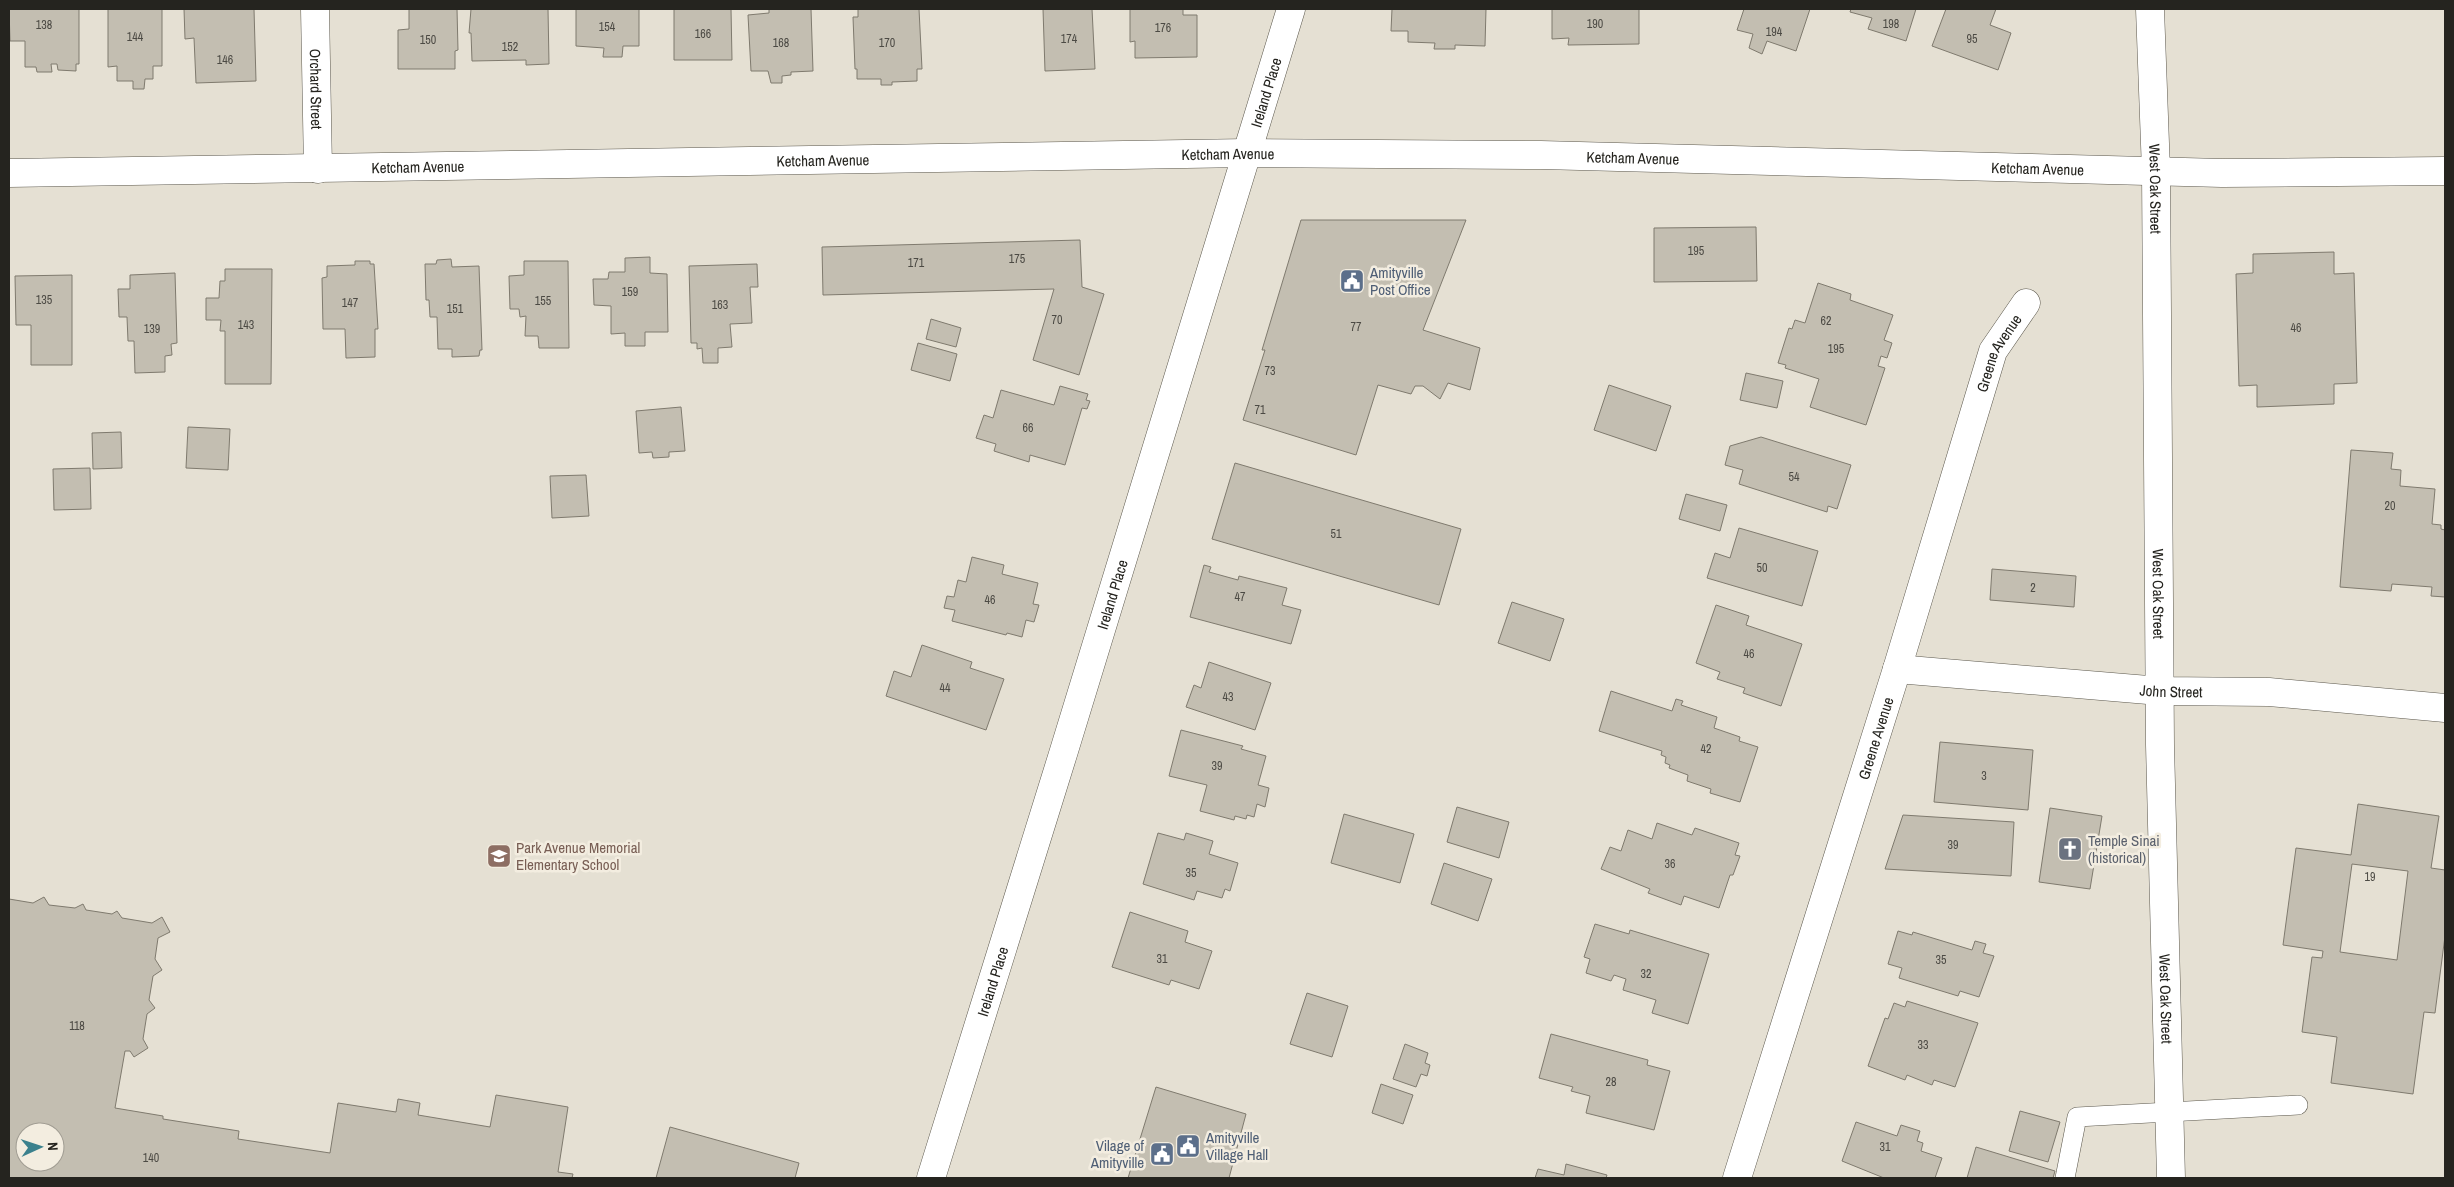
<svg xmlns="http://www.w3.org/2000/svg" width="2454" height="1187" viewBox="0 0 2454 1187" font-family="'Archivo Narrow',sans-serif">
<style>
.building{fill:#c3beb1;stroke:#7f7a6e;fill-rule:evenodd}
.lines{fill:none;stroke-linecap:round;stroke-linejoin:round}
.lane-casing{stroke:#5c584d;stroke-width:20}
.street-casing{stroke:#5c584d;stroke-width:29}
.secondary-casing{stroke:#5c584d;stroke-width:29}
.lane{stroke:#fff;stroke-width:19}
.street{stroke:#fff;stroke-width:28}
.secondary{stroke:#fff;stroke-width:28}
.labels{text-anchor:middle;dominant-baseline:central;stroke-width:5;stroke-linejoin:round;paint-order:stroke}
.number-label{font-size:12px;fill:#4c4a44}
.street-label{font-size:15px;fill:#25241f;stroke:#f3ede0}
.service-label{font-size:15px;fill:#4e5e75;stroke:#f3ede0;text-anchor:start}
.worship-label{font-size:15px;fill:#5b616d;stroke:#f3ede0;text-anchor:start}
.education-label{font-size:15px;fill:#785e54;stroke:#f3ede0;text-anchor:start}
</style>
<rect width="100%" height="100%" fill="#e5e0d3"/>
<path class="building" d="M9 9H79V64H76V71L58 70 57 64H51L52 72H37L36 67H25V41H10Z
M108 9H162V66H153V79H145L144 89H133V81H117V66L108 67Z
M184 9H254L256 81 196 83 194 38 185 39Z
M409 9H457L458 50 455 51V69H398V30L409 29Z
M471 9H548L549 64 526 65V60L472 61 471 33H469Z
M576 9H639V46H623L622 57H603L604 48 576 46Z
M674 9H731L732 60H674Z
M769 9H811L813 71 791 72V75L782 76V83H771L768 71H751L748 15 769 13Z
M858 9H919L922 69H917V81L892 82V85H881V79H857V69H855L853 17H858Z
M1043 9H1092L1095 69 1045 71Z
M1130 9H1183V15H1197V57L1135 58V41L1130 42Z
M1392 9H1486L1485 46 1455 45V49H1434L1435 43 1408 42V31H1391Z
M1552 9H1639V44L1568 45 1569 38 1552 39Z
M1744 9H1810L1796 51 1767 41 1762 54 1749 48 1753 34 1737 30Z
M1851 9H1916L1906 41 1868 29 1872 18 1850 12Z
M1946 9H1996L1990 25 2011 33 1998 70 1932 46Z
M1301 220H1466L1423 330 1480 348 1470 390 1448 383 1440 399 1423 386H1415L1411 394 1378 385 1356 455 1243 420 1265 350H1262Z
M1756 227 1757 281 1654 282V228Z
M1080 240 1082 287 1104 294 1079 375 1033 360 1054 289 823 295 822 247Z
M2334 252V274L2354 273 2357 383 2334 384V404L2257 407V385L2239 386 2236 274 2253 273V254Z
M650 257V273L667 274 668 332H645V346H625V333L611 334V306L594 305 593 279H608L609 272H625V258Z
M451 259 452 267 479 266 482 350H480L479 356 452 357V349H438L437 317H430L429 300H426L425 264H436L437 260Z
M355 261H370V264H374L378 329H375V357L346 358 345 329H323L322 278 327 277V266L355 265Z
M524 261H568L569 348H539L538 336H525L526 316 520 317 519 309H510L509 276 524 275Z
M757 264 758 287H750L752 323 730 324 732 347 718 348V363H703L702 348 697 349V343H691L689 266Z
M225 269H272L271 384H225V331H220L221 320H206V298H219L220 281H225Z
M175 273 177 343 171 344 172 355 165 356V372L135 373 134 341H128L127 317H119L118 289H130V275Z
M72 275V365H31V325H16L15 276Z
M1818 283 1851 294 1850 300 1893 315 1884 340 1892 343 1887 358 1881 356 1878 366 1885 368 1866 425 1810 407 1819 379 1785 368 1786 365 1778 363 1789 328 1792 329 1795 320 1805 323Z
M931 319 961 328 956 347 926 339Z
M918 343 957 354 950 381 911 370Z
M1746 373 1783 381 1777 408 1740 400Z
M1609 385 1671 406 1656 451 1594 430Z
M1060 386 1088 394 1086 400 1090 401 1087 409 1082 408 1065 465 1030 455 1029 462 994 451 996 444 976 438 984 415 993 418 1001 390 1054 405Z
M681 407 685 451 669 452V457L653 458 652 452 639 453 636 411Z
M188 427 230 429 228 470 186 468Z
M121 432 122 468 93 469 92 433Z
M1761 437 1851 465 1837 509 1828 506 1827 512 1739 484 1743 470 1725 465 1730 446Z
M2351 450 2393 453 2391 469 2401 470 2400 486 2435 489 2432 524 2441 525V529L2445 530V597L2431 596 2432 587 2392 584 2391 591 2340 587Z
M1235 463 1461 529 1439 605 1212 539Z
M90 468 91 509 54 510 53 469Z
M586 475 589 516 552 518 550 476Z
M1686 494 1727 505 1720 531 1679 519Z
M1739 528 1818 551 1802 606 1707 578 1715 553 1730 558Z
M972 557 1004 565 1002 574 1038 583 1033 604 1039 605 1034 622 1026 620 1022 637 1007 633 1006 635 952 621 955 610 944 608 947 596 954 597 958 580 966 582Z
M1204 565 1211 567 1209 572 1238 580 1239 576 1287 588 1282 605 1301 610 1291 644 1190 617Z
M1992 569 2076 576 2074 607 1990 600Z
M1512 602 1564 619 1550 661 1498 643Z
M1716 605 1749 616 1746 625 1802 644 1781 706 1743 693 1745 688 1717 679 1720 672 1696 663Z
M922 645 972 662 970 668 1004 679 986 730 886 696 894 671 911 677Z
M1209 662 1271 683 1255 730 1186 707 1194 685 1201 688Z
M1611 691 1672 711 1676 699 1683 701 1681 705 1717 717 1714 728 1740 737 1739 741 1758 747 1740 802 1710 793 1711 789 1687 781 1688 775 1669 768 1670 765 1665 763 1666 757 1661 755 1662 751 1599 731Z
M1181 730 1243 746 1241 749 1266 756 1258 785 1269 788 1265 807 1257 804 1254 817 1247 815 1246 819 1235 816 1234 820 1200 811 1207 785 1169 776Z
M1940 742 2033 750 2028 810 1934 802Z
M2358 804 2439 816 2431 868 2445 870V936L2435 1013 2424 1012 2413 1094 2331 1083 2337 1037 2302 1032 2312 957 2322 958 2323 951 2283 945 2296 848 2351 855ZM2352 864 2408 871 2397 960 2340 952Z
M1457 807 1509 822 1499 858 1447 842Z
M2050 808 2102 816 2090 889 2039 882Z
M1344 814 1414 834 1400 883 1331 863Z
M1903 815 2014 822 2011 876 1885 869Z
M1657 823 1692 835 1695 828 1739 843 1735 855 1740 856 1733 875H1730L1719 908 1684 896 1681 905 1648 893 1650 889 1601 869 1610 847 1621 851 1628 830 1652 839Z
M1158 833 1184 840 1186 833 1213 841 1209 854 1238 863 1230 891 1225 889 1222 898 1197 891 1194 900 1143 884Z
M1444 863 1492 879 1478 921 1431 904Z
M44 897 49 905 75 908 83 904 86 910 112 914 117 911 122 918 152 923 162 917 170 932 158 938 155 959 162 970 153 976 149 1000 155 1008 147 1014 143 1039 148 1048 134 1057 130 1051H125L115 1108 163 1116V1119L239 1131 238 1139 330 1153 338 1103 396 1112 398 1099 420 1103 418 1115 490 1127 496 1095 568 1107 558 1172 573 1174 572 1178H9V899L33 903ZM25 1132H55V1162H25Z
M1130 912 1188 931 1185 942 1212 951 1199 989 1171 980 1169 985 1112 967Z
M1595 924 1629 934 1630 930 1709 954 1688 1024 1652 1013 1656 1000 1623 990 1626 979 1614 975 1611 981 1586 973 1590 959 1584 957Z
M1898 931 1912 935 1913 932 1972 950 1975 941 1986 944 1983 953 1994 956 1979 997 1960 991 1958 996 1899 978 1902 968 1888 964Z
M1307 993 1348 1006 1332 1057 1290 1044Z
M1907 1001 1978 1023 1955 1087 1934 1080 1932 1085 1907 1075 1905 1080 1868 1066 1885 1018 1888 1019 1894 1003 1905 1007Z
M1551 1034 1648 1060 1647 1065 1670 1071 1654 1130 1586 1113 1590 1096 1571 1091 1573 1087 1539 1078Z
M1405 1044 1428 1053 1425 1063 1430 1065 1427 1076 1421 1074 1416 1087 1393 1079Z
M1381 1084 1413 1095 1403 1124 1372 1113Z
M1156 1087 1246 1114 1229 1178H1128Z
M2020 1111 2060 1122 2048 1162 2009 1151Z
M1856 1122 1897 1136 1901 1125 1920 1131 1917 1141 1923 1143 1921 1151 1942 1158 1935 1178H1884L1842 1161Z
M670 1127 799 1163 795 1178H656Z
M1976 1147 2055 1171 2053 1178H1967Z
M1566 1164 1607 1175 1606 1178H1535L1538 1169 1564 1175Z"/>
<g class="lines">
<defs>
<path id="lane" d="M2065 1178 2077 1117 2298 1105"/>
<g id="street">
<path id="s1" d="M315 9 318 169"/>
<path id="s2" d="M9 173 1247 153 1541 155 2222 173 2445 171"/>
<path id="s3" d="M1897 669 2160 691 2269 692 2445 708"/>
<path id="s4" d="M931 1178 1063 754 1291 9"/>
<path id="s5" d="M1737 1178 1897 669 1993 351 2026 303"/>
</g>
<g id="secondary">
<path id="s6" d="M2150 9 2156 171 2160 745 2171 1178"/>
</g>
</defs>
<use href="#lane" class="lane-casing"/>
<use href="#street" class="street-casing"/>
<use href="#secondary" class="secondary-casing"/>
<use href="#lane" class="lane"/>
<use href="#street" class="street"/>
<use href="#secondary" class="secondary"/>
</g>
<defs>
<symbol id="civic-square" viewBox="-11 -11 22 22"><rect x="-9" y="-9" width="18" height="18" rx="4" fill="#5c6f8a" stroke="#f3ede0"/><path d="M-.6-6.5H3V-4.5H.6V-3L4-1V1h2V6H-6V1h2V-1L-.6-3ZM-1.2 2.5V6h2.4V2.5Z" fill="#fff"/></symbol>
<symbol id="church-square" viewBox="-11 -11 22 22"><rect x="-9" y="-9" width="18" height="18" rx="4" fill="#6b7280" stroke="#f3ede0"/><path d="M-1.2-6h2.4v3.5h3.3v2.4h-3.3V6h-2.4V-.1h-3.3v-2.4h3.3Z" fill="#fff"/></symbol>
<symbol id="school-square" viewBox="-11 -11 22 22"><rect x="-9" y="-9" width="18" height="18" rx="4" fill="#8d6e63" stroke="#f3ede0"/><path d="M0-5L7-2L0 1L-7-2ZM-4 1L0 2.5L4 1V4Q0 6-4 4Z" fill="#fff"/></symbol>
</defs>
<g fill-rule="evenodd">
<use href="#civic-square" x="1338" y="267" width="28" height="28"/>
<use href="#church-square" x="2056" y="835" width="28" height="28"/>
<use href="#school-square" x="485" y="842" width="28" height="28"/>
<use href="#civic-square" x="1174" y="1132" width="28" height="28"/>
<use href="#civic-square" x="1148" y="1140" width="28" height="28"/>
</g>
<g class="labels">
<g class="number-label">
<text x="1595" y="24">190</text>
<text x="1891" y="24">198</text>
<text x="44" y="25">138</text>
<text x="607" y="27">154</text>
<text x="1163" y="28">176</text>
<text x="1774" y="32">194</text>
<text x="703" y="34">166</text>
<text x="135" y="37">144</text>
<text x="1069" y="39">174</text>
<text x="1972" y="39">95</text>
<text x="428" y="40">150</text>
<text x="781" y="43">168</text>
<text x="887" y="43">170</text>
<text x="510" y="47">152</text>
<text x="225" y="60">146</text>
<text x="1696" y="251">195</text>
<text x="1017" y="259">175</text>
<text x="916" y="263">171</text>
<text x="630" y="292">159</text>
<text x="44" y="300">135</text>
<text x="543" y="301">155</text>
<text x="350" y="303">147</text>
<text x="720" y="305">163</text>
<text x="455" y="309">151</text>
<text x="1057" y="320">70</text>
<text x="1826" y="321">62</text>
<text x="246" y="325">143</text>
<text x="1356" y="327">77</text>
<text x="2296" y="328">46</text>
<text x="152" y="329">139</text>
<text x="1836" y="349">195</text>
<text x="1270" y="371">73</text>
<text x="1260" y="410">71</text>
<text x="1028" y="428">66</text>
<text x="1794" y="477">54</text>
<text x="2390" y="506">20</text>
<text x="1336" y="534">51</text>
<text x="1762" y="568">50</text>
<text x="2033" y="588">2</text>
<text x="1240" y="597">47</text>
<text x="990" y="600">46</text>
<text x="1749" y="654">46</text>
<text x="945" y="688">44</text>
<text x="1228" y="697">43</text>
<text x="1706" y="749">42</text>
<text x="1217" y="766">39</text>
<text x="1984" y="776">3</text>
<text x="1953" y="845">39</text>
<text x="1670" y="864">36</text>
<text x="1191" y="873">35</text>
<text x="2370" y="877">19</text>
<text x="1162" y="959">31</text>
<text x="1941" y="960">35</text>
<text x="1646" y="974">32</text>
<text x="77" y="1026">118</text>
<text x="1923" y="1045">33</text>
<text x="1611" y="1082">28</text>
<text x="1885" y="1147">31</text>
<text x="151" y="1158">140</text>
</g>
<g class="street-label">
<text stroke="none"><textPath href="#s1" startOffset="80">Orchard Street</textPath></text>
<text stroke="none"><textPath href="#s4" startOffset="1136">Ireland Place</textPath></text>
<text stroke="none"><textPath href="#s2" startOffset="1219">Ketcham Avenue</textPath></text>
<text stroke="none"><textPath href="#s2" startOffset="1624">Ketcham Avenue</textPath></text>
<text stroke="none"><textPath href="#s2" startOffset="814">Ketcham Avenue</textPath></text>
<text stroke="none"><textPath href="#s2" startOffset="409">Ketcham Avenue</textPath></text>
<text stroke="none"><textPath href="#s2" startOffset="2029">Ketcham Avenue</textPath></text>
<text stroke="none"><textPath href="#s6" startOffset="180">West Oak Street</textPath></text>
<text stroke="none"><textPath href="#s5" startOffset="866">Greene Avenue</textPath></text>
<text stroke="none"><textPath href="#s4" startOffset="611">Ireland Place</textPath></text>
<text stroke="none"><textPath href="#s6" startOffset="585">West Oak Street</textPath></text>
<text stroke="none"><textPath href="#s3" startOffset="275">John Street</textPath></text>
<text stroke="none"><textPath href="#s5" startOffset="461">Greene Avenue</textPath></text>
<text stroke="none"><textPath href="#s4" startOffset="206">Ireland Place</textPath></text>
<text stroke="none"><textPath href="#s6" startOffset="990">West Oak Street</textPath></text>
</g>
<g class="service-label">
<text x="1370" y="272">Amityville<tspan x="1370" dy="17">Post Office</tspan></text>
<text x="1206" y="1137">Amityville<tspan x="1206" dy="17">Village Hall</tspan></text>
<text x="1144" y="1145" text-anchor="end">Vilage of<tspan x="1144" dy="17">Amityville</tspan></text>
</g>
<g class="worship-label">
<text x="2088" y="840">Temple Sinai<tspan x="2088" dy="17">(historical)</tspan></text>
</g>
<g class="education-label">
<text x="516" y="847">Park Avenue Memorial<tspan x="516" dy="17">Elementary School</tspan></text>
</g>
</g>
<rect width="2454" height="1187" fill="none" stroke="#25241f" stroke-width="20"/>
<g transform="translate(40 1147) rotate(87)"><circle r="24" fill="#f3ede0" stroke="#a19d93"/>
<path d="M0-4L9 19L0 12L-9 19Z" fill="#3b818d"/>
<text y="-8" font-size="14" font-weight="bold" text-anchor="middle" fill="#25241f">N</text>
</g>
</svg>
